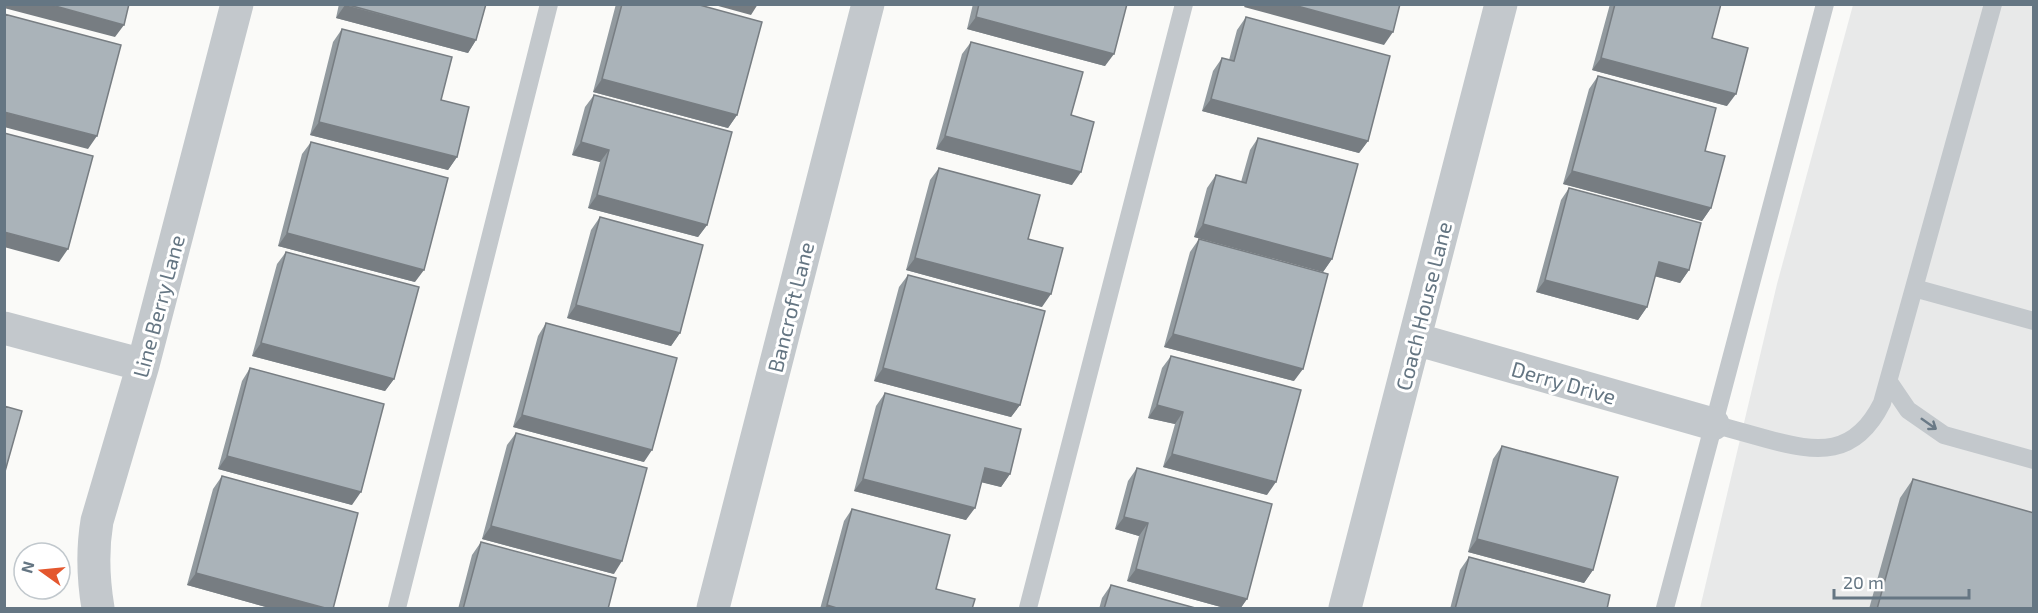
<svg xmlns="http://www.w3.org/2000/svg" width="2038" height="613" viewBox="0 0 2038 613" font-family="'Exo 2',sans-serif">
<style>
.built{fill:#e8e9e9}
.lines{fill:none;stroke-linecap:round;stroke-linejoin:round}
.service{stroke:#c3c8cc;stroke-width:18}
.minor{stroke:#c3c8cc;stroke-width:33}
.wall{fill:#929a9f}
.shaded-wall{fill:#777d82}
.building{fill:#aab3b9;stroke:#777d82;stroke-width:1.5}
.oneway{stroke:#6a7a87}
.labels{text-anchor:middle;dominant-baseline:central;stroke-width:6;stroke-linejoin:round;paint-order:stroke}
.street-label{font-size:21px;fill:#657683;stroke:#fff}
</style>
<rect width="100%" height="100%" fill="#fafaf8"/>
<path class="built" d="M1853 5H2033V608H1700L1777 284Z"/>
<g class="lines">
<path class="service" d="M1914 288 1993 4
M1889 382 1908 410 1944 435 2034 460
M1713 424C1731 429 1749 434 1767 439 1818 453 1855 457 1882 403L1914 288 2034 321
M397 608 549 4
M1028 608 1184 4
M1665 608 1825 4"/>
<path class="minor" d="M4 328 143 365
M1415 339 1713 424
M98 608C93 578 92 551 97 521L143 365 237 4
M713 608 868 4
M1345 608 1501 4"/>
</g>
<path class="wall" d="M339 4H486L476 40 468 53 336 18Z
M616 4H696L737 115 728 128 593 92Z
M973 4H1127L1105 66 967 29Z
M1610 4H1721L1712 38 1727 106 1592 70Z
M1246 17 1368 141 1359 153 1202 111 1213 71 1222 58 1229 60 1237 30Z
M342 29 441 100 457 157 448 170 310 135 333 42Z
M971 42 1071 115 1072 185 936 149 962 54Z
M1598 76 1711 208 1702 221 1563 184 1589 89Z
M594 95 707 225 698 237 588 208 600 162 572 155 585 107Z
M1258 138 1332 259 1323 272 1194 237 1207 188 1216 175 1241 182 1250 150Z
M311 142 415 282 278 246 302 154Z
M939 168 1028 239 1042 307 906 270 930 180Z
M1569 188 1689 270 1680 283 1655 276 1647 307 1638 320 1536 292 1561 200Z
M600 217 680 333 671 346 567 318 591 230Z
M1199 239 1294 381 1164 347 1190 252Z
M286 252 394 379 385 391 252 356 277 264Z
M908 275 1020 405 1011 417 874 381 899 287Z
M546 323 644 462 513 427 538 336Z
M1171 356 1267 495 1163 467 1175 424 1148 418 1162 368Z
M250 368 352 505 218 469 242 381Z
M885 393 1010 474 1001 487 982 482 966 520 854 491 876 406Z
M516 433 614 574 482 539 507 445Z
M1502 446 1593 570 1584 583 1468 552 1493 459Z
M1137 468 1247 599 1240 609H1228L1127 581 1139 536 1115 529 1128 481Z
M222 476 329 609H273L187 585 213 489Z
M1913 479 2034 609H1869L1900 498Z
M852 509 936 589 972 609H820L844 521Z
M481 542 608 609H458L472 555Z
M1469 557 1607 609H1450L1460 570Z
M1111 585 1199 609H1099L1102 598Z"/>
<path class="shaded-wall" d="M6 4H48L124 25 115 37 4 8Z
M711 4H758L751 15Z
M1246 4H1290L1393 32 1384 45 1244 7Z
M345 5 476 40 468 53 336 18Z
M976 17 1114 54 1105 66 967 29Z
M1601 58 1736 94 1727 106 1592 70Z
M602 79 737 115 728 128 593 92Z
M1211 99 1368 141 1359 153 1202 111Z
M4 112 97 136 88 149 4 127Z
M319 122 457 157 448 170 310 135Z
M945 136 1081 172 1072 185 936 149Z
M581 142 609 150 600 162 572 155Z
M1572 171 1711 208 1702 221 1563 184Z
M597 195 707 225 698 237 588 208Z
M1203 224 1332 259 1323 272 1194 237Z
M4 232 68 249 59 262 4 247Z
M287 233 424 270 415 282 278 246Z
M915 258 1051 294 1042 307 906 270Z
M1659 262 1689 270 1680 283 1650 275Z
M1545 280 1647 307 1638 320 1536 292Z
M576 305 680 333 671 346 567 318Z
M1173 334 1303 369 1294 381 1164 347Z
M261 343 394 379 385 391 252 356Z
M883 368 1020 405 1011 417 874 381Z
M1157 405 1183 412 1175 424 1148 418Z
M522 415 652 450 644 462 513 427Z
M1172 454 1276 482 1267 495 1163 467Z
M227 456 361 492 352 505 218 469Z
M985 468 1010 474 1001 487 976 481Z
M863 479 975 508 966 520 854 491Z
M1124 517 1148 523 1139 536 1115 529Z
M491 526 622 561 614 574 482 539Z
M1477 539 1593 570 1584 583 1468 552Z
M1136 569 1247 599 1240 609H1228L1127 581Z
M196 573 329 609H273L187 585Z
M827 605 840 609H824Z"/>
<path class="building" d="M48 4H129L124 25Z
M345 4H486L476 40Z
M622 4H696L762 22 737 115 602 79Z
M979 4H1127L1114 54 976 17Z
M1290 4H1400L1393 32Z
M1615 4H1721L1712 38 1748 48 1736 94 1601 58Z
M4 14 121 45 97 136 4 112Z
M1246 17 1390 56 1368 141 1211 99 1222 58 1234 61Z
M342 29 452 57 441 100 469 107 457 157 319 122Z
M971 42 1083 72 1071 115 1094 122 1081 172 945 136Z
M1598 76 1716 108 1705 151 1725 156 1711 208 1572 171Z
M594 95 732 132 707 225 597 195 609 150 581 142Z
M4 133 93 156 68 249 4 232Z
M1258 138 1358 164 1332 259 1203 224 1216 175 1246 183Z
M311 142 448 178 424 270 287 233Z
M939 168 1040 195 1028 239 1063 248 1051 294 915 258Z
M1569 188 1701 223 1689 270 1659 262 1647 307 1545 280Z
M600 217 703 245 680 333 576 305Z
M1199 239 1328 274 1303 369 1173 334Z
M286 252 419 287 394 379 261 343Z
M908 275 1045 311 1020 405 883 368Z
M546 323 677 358 652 450 522 415Z
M1171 356 1301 390 1276 482 1172 454 1183 412 1157 405Z
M250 368 384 404 361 492 227 456Z
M885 393 1021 429 1010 474 985 468 975 508 863 479Z
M4 406 22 411 4 475Z
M516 433 647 468 622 561 491 526Z
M1502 446 1618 477 1593 570 1477 539Z
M1137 468 1272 504 1247 599 1136 569 1148 523 1124 517Z
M222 476 358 513 333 609H329L196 573Z
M1913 479 2034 513V609H1877Z
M852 509 950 535 936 589 975 599 972 609H840L827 605Z
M481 542 616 578 608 609H463Z
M1469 557 1610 595 1607 609H1455Z
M1111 585 1199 609H1104Z"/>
<defs><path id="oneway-shaft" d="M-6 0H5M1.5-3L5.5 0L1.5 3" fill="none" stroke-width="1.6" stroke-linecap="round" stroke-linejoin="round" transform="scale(1.5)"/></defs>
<use class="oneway" href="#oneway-shaft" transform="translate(1929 424) rotate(35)"/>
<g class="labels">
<g class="street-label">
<text transform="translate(158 306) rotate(-75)">Line Berry Lane</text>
<text transform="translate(1423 306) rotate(-76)">Coach House Lane</text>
<text transform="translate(790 307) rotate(-76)">Bancroft Lane</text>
<text transform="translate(1564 382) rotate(16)">Derry Drive</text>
</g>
</g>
<rect width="2038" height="613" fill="none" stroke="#657683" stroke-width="12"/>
<g transform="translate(42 571) rotate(285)"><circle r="28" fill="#ffffff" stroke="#c1c8cd" stroke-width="1.5"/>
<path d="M0-4.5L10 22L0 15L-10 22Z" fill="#e4572e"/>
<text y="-9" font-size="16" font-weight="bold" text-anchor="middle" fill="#657683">N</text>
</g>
<path d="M1834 589v9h135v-9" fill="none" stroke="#657683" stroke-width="3"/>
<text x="1843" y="589" font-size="18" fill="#657683" stroke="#ffffff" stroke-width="4.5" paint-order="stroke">20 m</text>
</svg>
